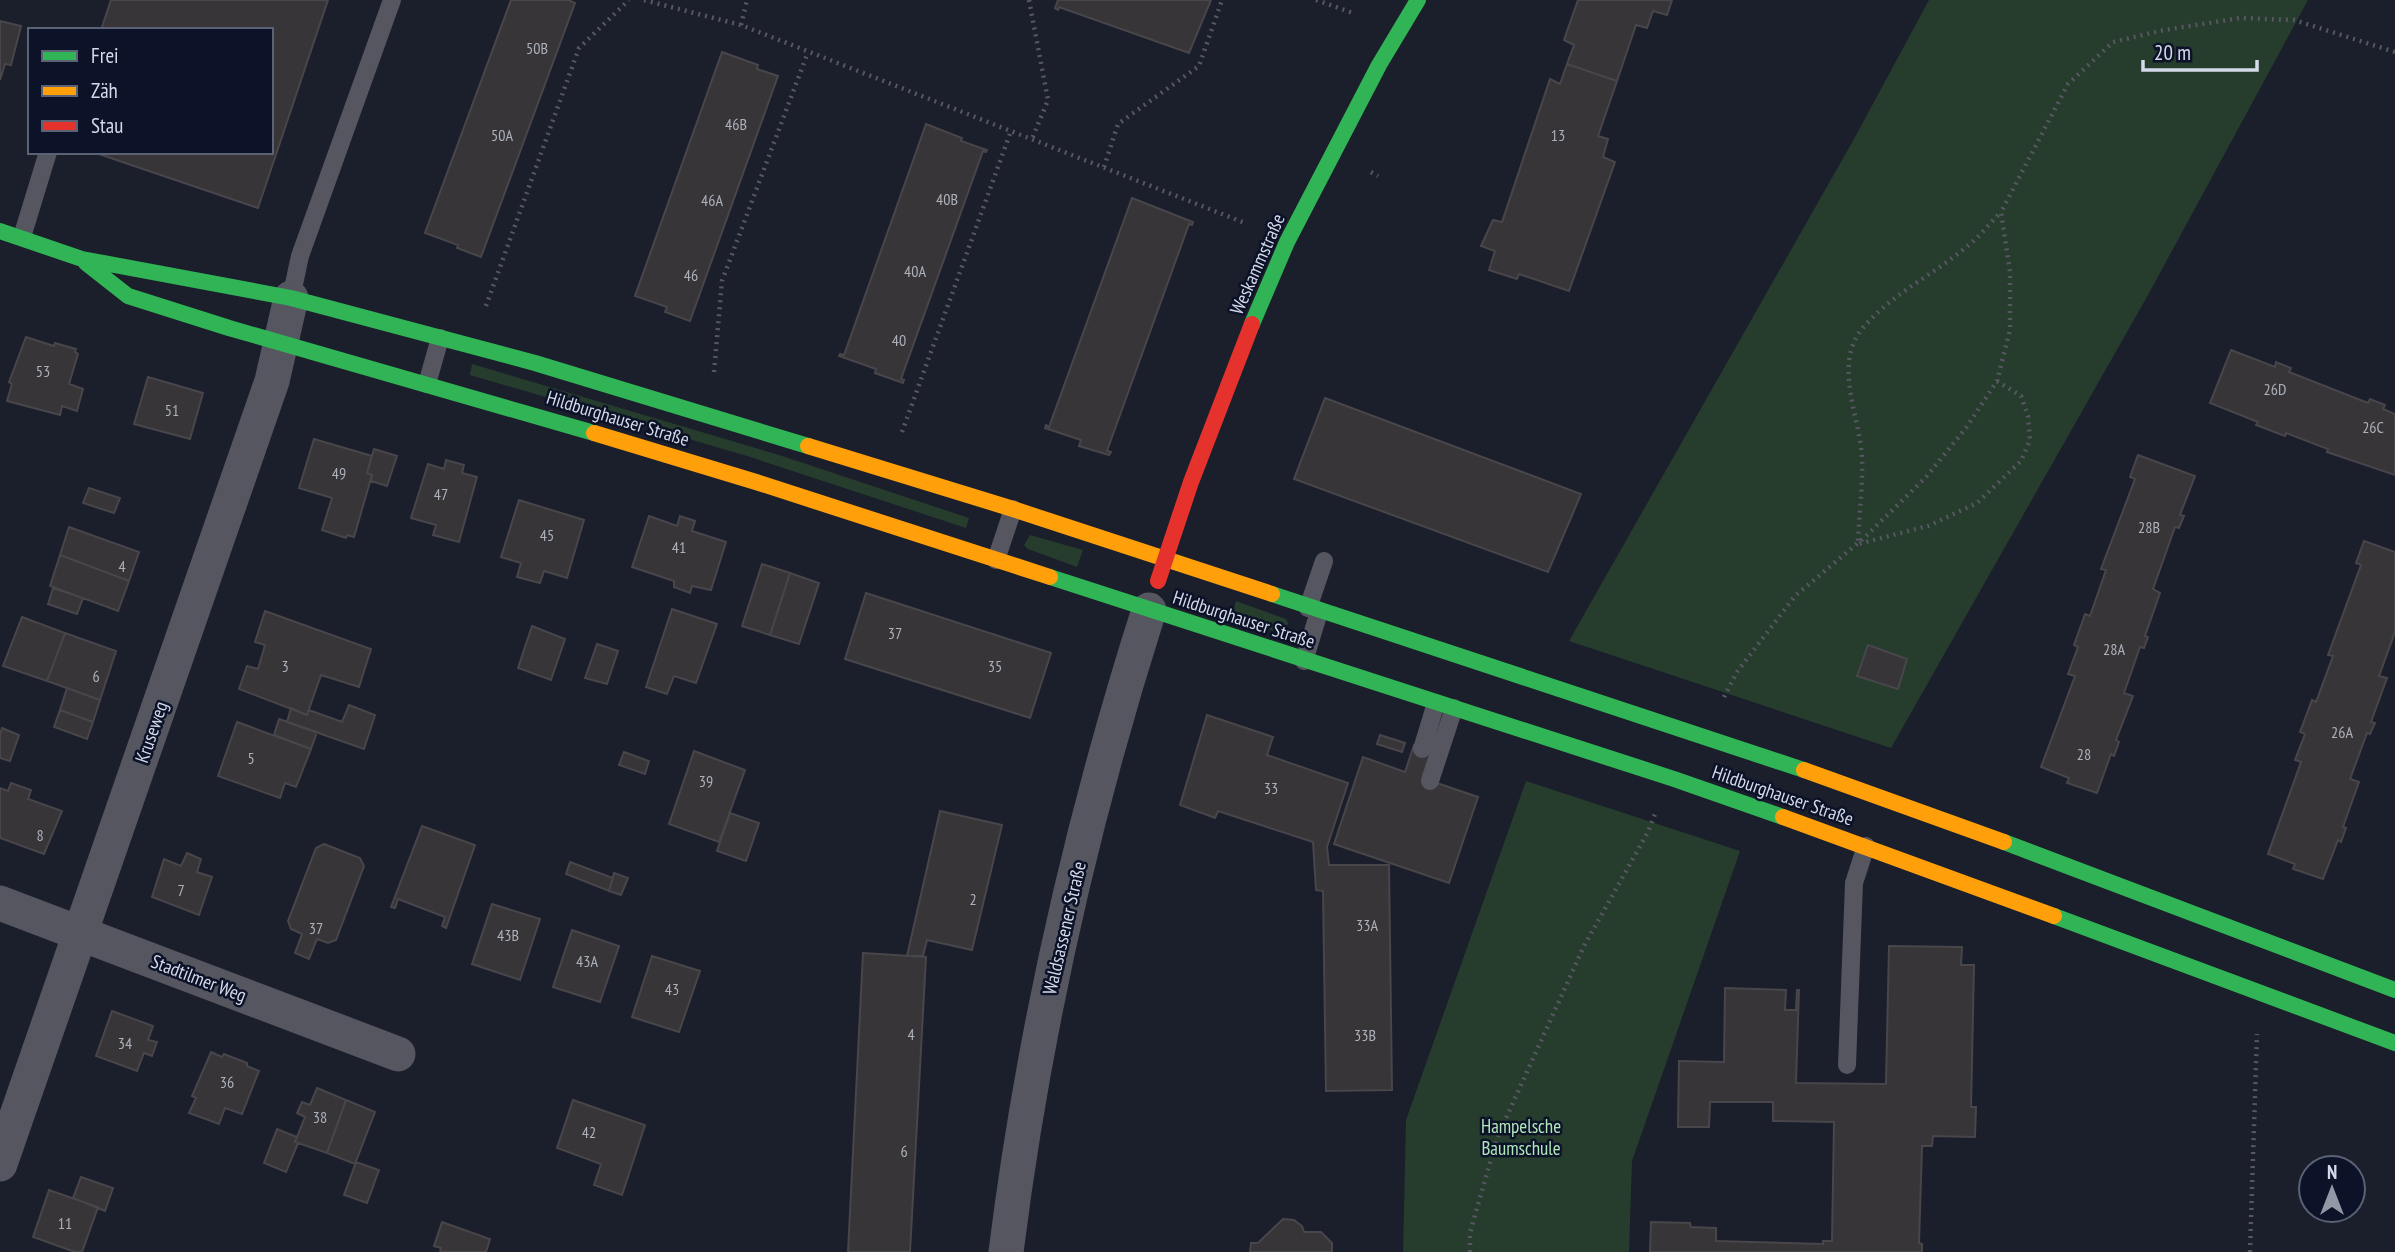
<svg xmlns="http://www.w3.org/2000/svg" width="2395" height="1252" viewBox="0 0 2395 1252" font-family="'PT Sans Narrow',sans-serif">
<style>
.green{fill:#263d2d}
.building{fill:#373537;stroke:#48464b;stroke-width:2}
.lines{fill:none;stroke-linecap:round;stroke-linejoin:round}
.path{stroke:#565761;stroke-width:4.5;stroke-dasharray:2 5;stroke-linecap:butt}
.lane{stroke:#565661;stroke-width:18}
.street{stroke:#565661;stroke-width:35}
.fast{stroke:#30b455;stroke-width:16}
.slow{stroke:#ff9f0a;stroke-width:16}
.jam{stroke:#e5322d;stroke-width:16}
.labels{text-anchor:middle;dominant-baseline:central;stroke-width:5;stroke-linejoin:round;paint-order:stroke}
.number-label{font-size:16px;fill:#adb1bc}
.street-label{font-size:19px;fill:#d4dae9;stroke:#0c1227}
.park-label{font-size:19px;fill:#b0e8b9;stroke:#0c1227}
</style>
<rect width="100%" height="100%" fill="#1b1e2b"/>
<path class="green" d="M1929 0H2308L2148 295 1891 748 1569 641 1854 139Z
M472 364 779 455 969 518 966 528 747 456 470 375Z
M1030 535 1083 550 1077 567 1028 549 1024 545Z
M1236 601 1286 619 1288 623 1286 631 1281 633 1231 618Z
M1526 781 1740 851 1632 1161 1629 1252H1403L1406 1120Z"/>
<path class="building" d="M111 0H328L258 208 93 152H271V30H101Z
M511 0H568L575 3 481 257 457 248 458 245 425 233Z
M1058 0H1211L1189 53 1059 7 1058 10 1055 8Z
M1578 0H1672L1667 15 1653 11 1647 28 1636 25 1617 81 1567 64 1574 45 1564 40Z
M0 21 21 26 11 65 5 64 0 80Z
M722 52 758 65 757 69 778 76 690 321 665 312 667 307 635 296Z
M1567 64 1617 81 1598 136 1608 139 1603 157 1615 162 1569 291 1519 274 1517 279 1489 270 1495 251 1481 246 1493 220 1502 222 1550 79 1560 84Z
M926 124 962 138 961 141 987 150 986 152 983 151 901 379 904 380 903 383 875 373 876 369 839 356 840 354 844 355Z
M1132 198 1193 222 1192 225 1189 224 1107 451 1111 452 1109 455 1079 446 1081 440 1045 428 1046 425 1049 427Z
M26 337 54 346 55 343 76 349 75 352 78 354 69 384 83 389 77 411 62 406 60 415 7 401 12 384 9 382Z
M2231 350 2275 367 2276 362 2291 368 2289 372 2368 403 2370 399 2385 405 2383 409 2395 414V475L2327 452 2328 449 2286 433 2285 436 2256 425 2258 422 2210 403Z
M148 377 203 393 190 439 134 424Z
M1325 398 1581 494 1548 572 1294 479Z
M314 439 372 456 367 473 372 475 354 537 347 535 346 538 322 530 332 498 299 488Z
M374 449 397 456 387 486 371 481 372 475 367 473Z
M2138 455 2195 476 2180 515 2184 516 2179 528 2175 527 2153 589 2160 593 2145 636 2148 637 2144 648 2140 647 2124 693 2133 696 2116 740 2119 742 2114 756 2111 754 2097 793 2067 783 2069 778 2041 767 2075 676 2068 674 2078 647 2074 645 2085 614 2090 616 2106 570 2101 569 2135 479 2130 477Z
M446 460 464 465 462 473 477 477 459 542 433 535 436 525 411 518 428 464 444 469Z
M89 488 120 498 114 513 83 503Z
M519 500 584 520 567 578 544 571 540 583 517 577 521 563 501 557Z
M649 516 677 526 680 516 695 521 692 531 726 542 711 590 692 586 690 593 674 587V581L632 567Z
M69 527 139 552 129 581 60 555Z
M2364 541 2395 552V632L2379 676 2387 678 2371 722 2375 723 2370 734 2367 733 2350 779 2359 782 2343 827 2346 828 2341 842 2338 840 2323 879 2293 869 2295 864 2268 854 2301 762 2295 760 2305 734 2300 732 2312 700 2316 702 2333 656 2328 655 2361 565 2356 563Z
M60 555 129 581 118 611 50 586Z
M762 564 790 573 770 635 742 626Z
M790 573 819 583 799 644 770 635Z
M53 588 83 598 77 614 48 604Z
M866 593 1051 653 1030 718 845 659Z
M672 609 717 624 696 683 674 676 667 694 646 687Z
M265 611 371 649 359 687 321 675 307 715 239 689 247 666 258 669 265 645 255 642Z
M22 617 65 633 47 681 3 666Z
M532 626 565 639 551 680 518 668Z
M65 633 116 651 100 700 47 681Z
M597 644 618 651 607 684 585 678Z
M1868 645 1907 659 1898 689 1857 676Z
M67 688 100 700 93 722 60 710Z
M349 705 375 715 364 749 287 722 291 708 307 715 309 710 342 722Z
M60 710 93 722 87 739 54 727Z
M1207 715 1273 737 1267 755 1348 783 1327 847 1329 865H1389L1392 1090 1326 1091 1323 891 1316 890 1313 842 1218 811 1215 818 1180 805Z
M279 719 317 732 311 749 274 735Z
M237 722 311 749 296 787 285 783 280 798 218 776Z
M2 728 19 735 10 761 0 758V735Z
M1380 735 1405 743 1402 752 1377 744Z
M1414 745 1431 751 1422 778 1478 797 1449 883 1334 844 1363 757 1405 772Z
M694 751 745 770 719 842 669 824Z
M624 752 649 761 645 774 619 765Z
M11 783 31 790 28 799 62 811 44 854 0 838V788L8 791Z
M940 811 1002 825 972 950 927 940 923 956H907Z
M730 813 759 823 746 861 717 851Z
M422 826 475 845 446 928 442 926 445 917 398 899 395 908 391 907Z
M324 844 360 858 364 866 336 940 328 943 317 939 309 959 295 953 302 934 291 929 288 921 316 848Z
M187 853 201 859 197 872 212 877 199 915 152 897 164 859 181 866Z
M570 862 613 878 609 891 566 874Z
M614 873 628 878 621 895 609 891Z
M492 904 540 919 520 980 472 964Z
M572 930 619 946 600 1002 553 987Z
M1889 946 1962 947 1961 965H1974L1971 1107H1976L1975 1137 1933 1136 1932 1146H1922L1919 1243 1922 1244V1252H1650L1651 1222 1690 1223 1691 1227 1716 1228V1241L1823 1244V1241H1832L1834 1122 1773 1121V1102H1710L1709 1127H1678L1679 1061 1724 1062 1725 988 1786 990 1785 1010H1796L1797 990H1799L1796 1083 1886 1084Z
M863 953 926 957 910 1252H848Z
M652 956 700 971 679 1032 632 1017Z
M112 1011 153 1026 148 1040 157 1042 152 1056 144 1053 137 1071 96 1056Z
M211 1052 222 1057 224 1054 247 1063V1066L259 1071 242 1114 225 1108 219 1124 189 1113 196 1098 192 1096Z
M317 1088 346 1100 327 1153 295 1142 305 1117 297 1113 302 1102 310 1105Z
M346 1100 375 1112 355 1164 327 1153Z
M573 1100 645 1125 622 1195 594 1185 601 1164 557 1148Z
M277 1129 297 1137 295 1142 298 1143 286 1172 264 1163Z
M356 1162 379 1170 367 1203 344 1195Z
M81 1177 113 1188 105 1211 73 1198Z
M49 1190 98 1207 82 1252H75L33 1237Z
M1283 1219 1294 1220 1302 1226 1304 1232H1321L1332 1243V1252H1250L1251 1243H1258Z
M442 1222 490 1239 486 1252H440L441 1248 434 1246Z"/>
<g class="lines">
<path class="path" d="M644 0 741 25 1245 223
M1029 0 1048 100 1032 139
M1316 0 1353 13
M741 25 747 0
M1104 167 1118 124 1199 66 1222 0
M1371 172 1378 176
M486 306 579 48 629 0
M714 372 722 281 808 52
M1997 381 2021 396 2028 416 2030 440 2021 461 1977 503 1928 526 1858 544C1859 515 1863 486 1862 458 1860 417 1833 365 1862 329 1893 292 1936 274 1971 243 1982 234 1991 222 2001 212
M902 432 1011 131
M1724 697 1737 672 1795 596 1865 537 1926 477 1966 428 1997 381 2010 330V272L2001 212 2068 84 2113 42 2164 30 2241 18 2294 20 2395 52
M1470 1252V1233L1497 1138 1584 946 1648 832 1655 814
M2250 1252 2257 1034"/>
<path class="lane" d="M22 237 48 152
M291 298 300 256 392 0
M427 384 440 338
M996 560 1013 509
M1308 608 1324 561
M1304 661 1319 612
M1422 749 1436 703
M1430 781 1454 708
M1847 1065 1854 883 1866 846"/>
<path class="street" d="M0 903 398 1054
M0 1164 272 381 291 298
M1006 1252C1033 1036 1083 817 1149 610"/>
<path class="fast" d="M0 231 82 259 291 298 535 363 808 446
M86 263 128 296 229 328 594 433
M1252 324 1287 242 1379 65 1418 0
M1050 577 1674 779 1783 817
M1272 594 1804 770
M2004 842 2395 990
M2054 916 2395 1043"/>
<path class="slow" d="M594 433 756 482 1050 577
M808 446 1013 509 1272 594
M1804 770 2004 842
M1783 817 2054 916"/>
<path class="jam" d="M1158 581 1191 482 1252 324"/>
</g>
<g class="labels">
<g class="number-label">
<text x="537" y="48">50B</text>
<text x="736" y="124">46B</text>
<text x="502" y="135">50A</text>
<text x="1558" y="135">13</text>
<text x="947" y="199">40B</text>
<text x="712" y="200">46A</text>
<text x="915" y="271">40A</text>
<text x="691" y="275">46</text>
<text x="899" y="340">40</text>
<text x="43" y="371">53</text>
<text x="2275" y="389">26D</text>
<text x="172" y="410">51</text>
<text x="2373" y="427">26C</text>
<text x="339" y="473">49</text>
<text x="441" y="494">47</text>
<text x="2149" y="527">28B</text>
<text x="547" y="535">45</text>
<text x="679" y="547">41</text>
<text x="122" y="566">4</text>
<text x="895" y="633">37</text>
<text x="2114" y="649">28A</text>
<text x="285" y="666">3</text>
<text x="995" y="666">35</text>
<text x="96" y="676">6</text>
<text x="2342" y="732">26A</text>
<text x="2084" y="754">28</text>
<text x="251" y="758">5</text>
<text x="706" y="781">39</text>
<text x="1271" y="788">33</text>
<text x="40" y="835">8</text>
<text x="181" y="890">7</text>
<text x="973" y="899">2</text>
<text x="1367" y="925">33A</text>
<text x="316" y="928">37</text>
<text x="508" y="935">43B</text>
<text x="587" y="961">43A</text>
<text x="672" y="989">43</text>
<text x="911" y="1034">4</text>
<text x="1365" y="1035">33B</text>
<text x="125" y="1043">34</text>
<text x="227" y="1082">36</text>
<text x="320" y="1117">38</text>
<text x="589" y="1132">42</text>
<text x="904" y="1151">6</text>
<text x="65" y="1223">11</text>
</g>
<g class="street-label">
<text transform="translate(1257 264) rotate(-66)">Weskammstraße</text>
<text transform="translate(618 418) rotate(17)">Hildburghauser Straße</text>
<text transform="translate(1244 619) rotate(18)">Hildburghauser Straße</text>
<text transform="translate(151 732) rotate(-71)">Kruseweg</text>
<text transform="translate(1783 795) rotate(19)">Hildburghauser Straße</text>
<text transform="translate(1064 928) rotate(-77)">Waldsassener Straße</text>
<text transform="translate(199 978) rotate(21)">Stadtilmer Weg</text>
</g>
<g class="park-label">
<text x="1521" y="1126">Hampelsche<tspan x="1521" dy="22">Baumschule</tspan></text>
</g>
</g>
<rect x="28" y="28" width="245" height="126" fill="#0c1227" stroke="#5c6275" stroke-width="2"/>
<rect x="42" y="51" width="35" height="10" fill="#30b455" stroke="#5c6275" stroke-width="2"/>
<text x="91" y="63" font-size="21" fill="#d4dae9">Frei</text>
<rect x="42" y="86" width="35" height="10" fill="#ff9f0a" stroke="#5c6275" stroke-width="2"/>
<text x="91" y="98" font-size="21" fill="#d4dae9">Zäh</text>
<rect x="42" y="121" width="35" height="10" fill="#e5322d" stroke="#5c6275" stroke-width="2"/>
<text x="91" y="133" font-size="21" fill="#d4dae9">Stau</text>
<g transform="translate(2332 1189)"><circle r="33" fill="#0c1227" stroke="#5c6275" stroke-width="2"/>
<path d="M0-5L12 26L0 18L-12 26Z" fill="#9398a6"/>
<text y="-10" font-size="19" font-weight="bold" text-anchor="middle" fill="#d4dae9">N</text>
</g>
<path d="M2143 60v10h114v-10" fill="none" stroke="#d4dae9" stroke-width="3.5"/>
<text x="2154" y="60" font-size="21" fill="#d4dae9" stroke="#0c1227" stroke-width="5" paint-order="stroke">20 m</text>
</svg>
